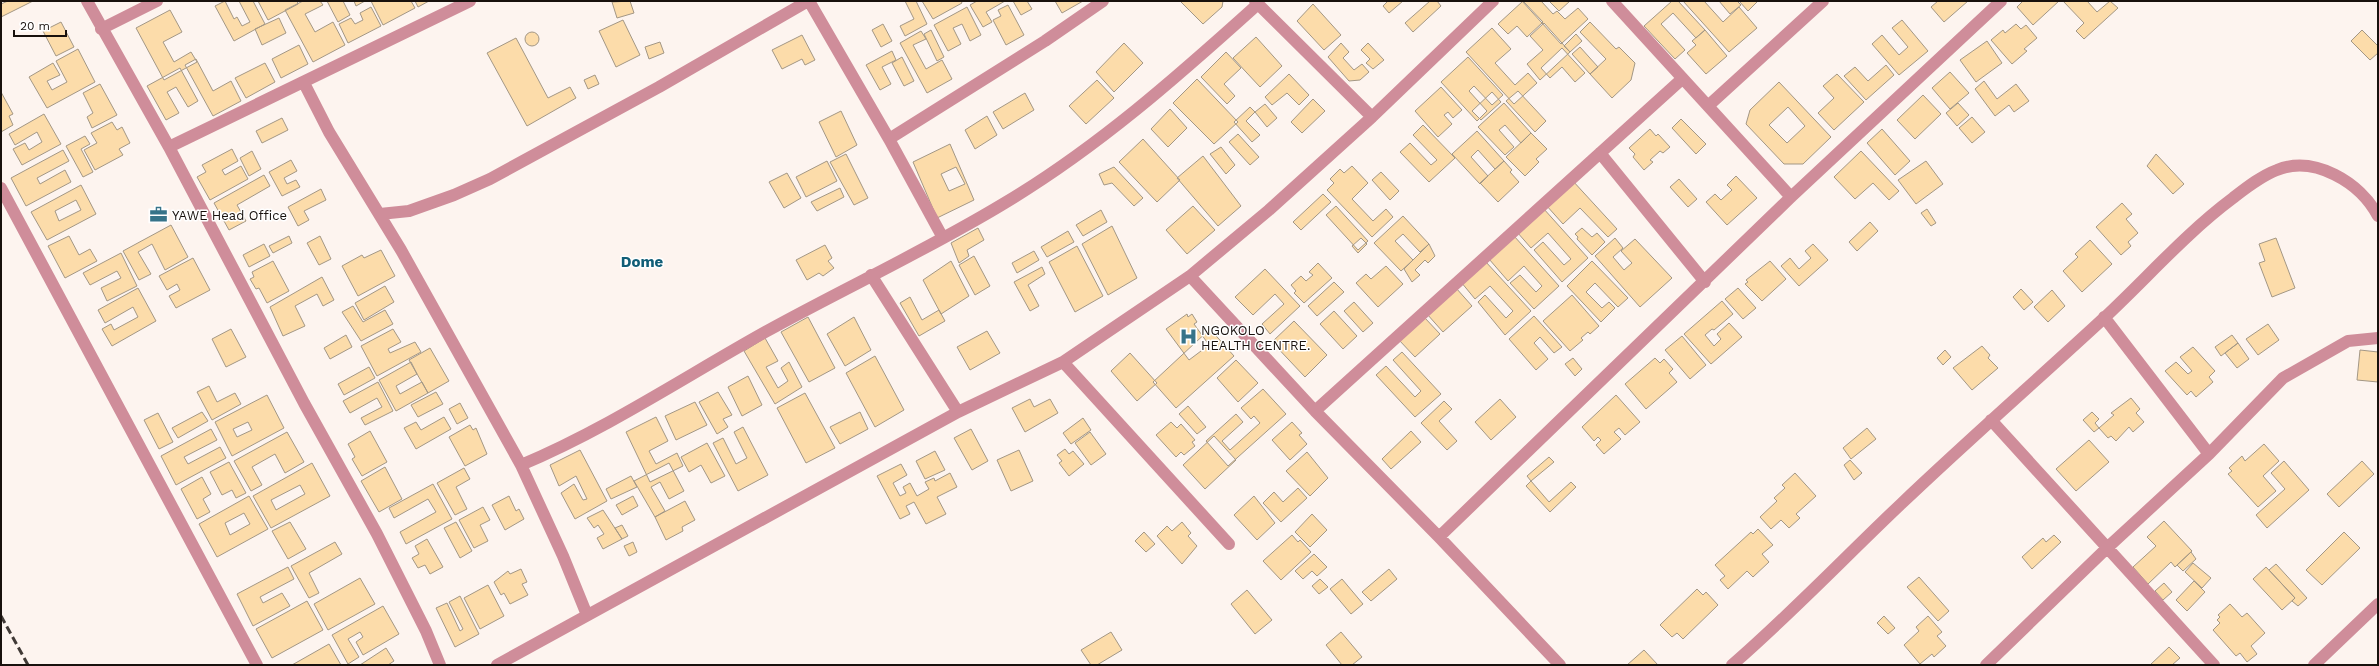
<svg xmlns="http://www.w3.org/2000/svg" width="2379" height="666" viewBox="0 0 2379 666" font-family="'Work Sans',sans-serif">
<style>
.building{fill:#fcdcaa;stroke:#a39785;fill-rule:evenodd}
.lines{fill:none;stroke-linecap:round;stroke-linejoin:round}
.street{stroke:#cf8d9a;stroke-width:12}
.rail{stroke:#413a36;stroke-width:3;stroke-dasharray:8 4;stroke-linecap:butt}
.labels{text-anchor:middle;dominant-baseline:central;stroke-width:3;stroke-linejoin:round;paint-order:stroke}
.poi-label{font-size:13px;fill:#18110d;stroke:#fff;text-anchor:start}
.quarter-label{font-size:15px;font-weight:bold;fill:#115e77;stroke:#fff}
</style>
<rect width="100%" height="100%" fill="#fdf4ef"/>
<path class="building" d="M8 1H33L1 17V4Z
M225 1 234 19 237 17 242 26 250 22 239 1H253L265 24 234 41 215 6Z
M258 1H297L298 4 268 20Z
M303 1H320L323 5 305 14 315 32 333 22 345 45 313 62 285 10Z
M327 1H343L350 15 338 22Z
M354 1H365L356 6Z
M371 1H411L415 8 383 25Z
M415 1H429L418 7Z
M630 1 634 13 617 18 612 2Z
M905 1H916L927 24 905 36 900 26 914 19Z
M922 1H961L962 3 933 19Z
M977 1H1005L986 12 992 22 983 27 970 5Z
M1013 1H1027L1032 9 1021 15Z
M1055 1H1083L1062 13Z
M1180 1H1223L1222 7 1203 24Z
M1388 1H1403L1389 13 1383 6Z
M1430 1H1437L1441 6 1413 32 1405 23Z
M1522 1H1541L1553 14 1557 11 1565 19 1578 8 1588 19 1561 44Z
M1523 1 1543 22 1527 37 1517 26 1508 34 1498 24Z
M1549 1H1570L1559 11Z
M1672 1H1678L1705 30 1696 38 1673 13 1661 24 1685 50 1675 59 1644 26Z
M1683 1H1704L1723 22 1739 7 1757 28 1729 52Z
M1719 1H1737L1741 5 1730 14Z
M1739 1H1758L1748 11Z
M1938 1H1968L1944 22 1931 7Z
M2023 1H2059L2033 25 2017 7Z
M2063 1H2087L2097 12 2110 1 2118 8 2084 39 2076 31 2084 23Z
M1313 4 1341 35 1324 50 1297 21Z
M1008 5 1024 35 1006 45 993 20 1001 16 998 10Z
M371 7 381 26 348 43 339 24 351 18 355 24 363 20 360 13Z
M967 7 981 35 970 41 962 24 953 28 961 44 948 51 934 25Z
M170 10 182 32 163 42 174 62 191 52 197 62 164 80 136 28Z
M279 18 286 33 262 45 255 29Z
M623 20 640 55 616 67 599 31Z
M1902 20 1928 51 1899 75 1872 44 1882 35 1899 55 1908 47 1892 28Z
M61 22 74 47 56 56 43 31Z
M1590 22 1616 49 1619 47 1635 63 1631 80 1612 98 1590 74 1606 59 1580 32Z
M1544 23 1570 52 1540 80 1527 64 1543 50 1530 36Z
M883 24 892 41 881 47 872 30Z
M2016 24 2021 29 2026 25 2037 38 2024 49 2027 51 2012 64 1991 40 2003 30 2005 33Z
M1492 28 1511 49 1495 63 1515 85 1528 73 1537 83 1514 104 1466 52Z
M931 30 944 57 937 61 924 34Z
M1705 30 1727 56 1706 74 1687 53 1696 45 1692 41Z
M2362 30 2378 46V53L2370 60 2351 41Z
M921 31 926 39 913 45 926 69 942 60 952 79 927 93 900 43Z
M525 39a7 7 0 1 1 14 0a7 7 0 1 1-14 0Z
M1576 34 1582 41 1570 52 1564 46Z
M802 35 815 60 805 65 802 59 782 69 772 50Z
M1256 37 1282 66 1260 87 1233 58Z
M516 38 548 98 570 87 576 98 527 126 487 53Z
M1987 41 2002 63 1976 82 1960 60Z
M660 42 664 53 649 59 645 47Z
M1124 43 1143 63 1114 92 1096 72Z
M1341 43 1349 52 1343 58 1354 70 1362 64 1369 72 1360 80 1349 81 1328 57Z
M1368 43 1384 60 1373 69 1366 63 1370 59 1361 50Z
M299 45 308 64 281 78 272 59Z
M1580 47 1598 67 1590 74 1572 54Z
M1562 48 1585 73 1575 82 1562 67 1550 78 1541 68Z
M78 49 95 82 47 108 29 77 53 63 60 75 47 81 52 90 67 82 56 61Z
M892 51 896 60 882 67 891 84 880 90 866 65Z
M1226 52 1241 68 1224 84 1235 96 1227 104 1201 77Z
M902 57 914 81 904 86 892 63Z
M1468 57 1503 95 1492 105 1474 86 1469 91 1487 111 1477 121 1441 82Z
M196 59 213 91 231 81 241 101 213 116 185 65Z
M265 63 275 82 246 98 235 78Z
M1886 65 1894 75 1866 100 1844 76 1855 67 1868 81Z
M180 68 198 101 188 107 176 87 167 92 179 113 166 120 147 86Z
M1950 72 1969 93 1950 109 1932 88Z
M1289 74 1309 95 1299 105 1287 93 1272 105 1265 97Z
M1837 74 1864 102 1834 130 1818 113 1834 98 1823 86Z
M595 75 599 84 588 89 584 80Z
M1197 79 1238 122 1214 144 1173 103Z
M1097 80 1114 98 1086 124 1069 106Z
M1984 81 1997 99 2016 84 2029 101 2014 112 2009 105 1995 116 1975 89Z
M1779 82 1831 137 1803 164H1784L1746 124 1750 110ZM1788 107 1805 126 1787 143 1769 125Z
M100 84 117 115 92 128 87 117 93 113 83 93Z
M1441 87 1462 110 1453 118 1448 112 1444 115 1452 124 1438 137 1415 111Z
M1518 91 1546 121 1535 132 1506 101Z
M1 92 13 114 9 116 13 125 1 132Z
M1492 92 1501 102 1481 120 1472 111Z
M1025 93 1034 110 1003 129 993 112Z
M1923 95 1941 114 1915 139 1897 120Z
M1313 99 1325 111 1302 133 1291 122Z
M1504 103 1531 133 1521 143 1505 125 1499 130 1514 147 1505 155 1478 127Z
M1958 103 1969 115 1957 126 1946 113Z
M1265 104 1277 118 1267 127 1255 112Z
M1250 107 1255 112 1246 121 1260 135 1252 142 1234 122Z
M1170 109 1187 128 1168 147 1151 129Z
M841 111 857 145 836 157 819 122Z
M44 114 61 144 22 165 13 149 25 143 29 150 42 142 37 132 15 145 9 134Z
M987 116 997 135 975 149 965 130Z
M1972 117 1985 132 1972 143 1959 128Z
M282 118 288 130 262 143 256 131Z
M1681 119 1706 144 1696 154 1672 128Z
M112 122 117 130 122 127 130 143 119 149 123 155 95 170 84 150 97 143 91 133Z
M1423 125 1455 158 1429 182 1400 152 1410 143 1431 165 1437 160 1413 135Z
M1650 129 1656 136 1658 134 1670 147 1663 153 1660 151 1650 160 1653 162 1644 170 1633 157 1635 154 1629 148Z
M1882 129 1910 161 1895 175 1867 143Z
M1477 131 1504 161 1495 169 1478 150 1471 157 1488 176 1480 184 1452 154Z
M1531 133 1547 149 1536 159 1539 162 1525 176 1506 157Z
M1238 134 1259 157 1250 165 1229 142Z
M85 136 90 144 81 149 93 172 83 177 66 146Z
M1143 139 1180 180 1157 202 1119 162Z
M950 144 974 200 937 218 913 162ZM956 167 965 184 949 191 941 174Z
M1221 147 1235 165 1226 174 1210 154Z
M232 149 238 161 222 170 225 175 241 166 248 179 210 200 197 177 206 172 202 165Z
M63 150 69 161 37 178 40 184 65 170 71 182 26 206 11 178Z
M252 151 261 169 249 176 240 158Z
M1861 151 1899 191 1889 200 1873 183 1855 199 1834 177Z
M846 154 868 198 854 205 830 162Z
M2156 154 2184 184 2173 194 2147 166Z
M1203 156 1241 206 1218 226 1177 178Z
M291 160 297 171 284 178 287 184 296 180 300 187 282 196 269 172Z
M827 161 837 181 806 197 796 177Z
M1504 161 1512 170 1510 172 1519 182 1498 202 1480 183Z
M1926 161 1943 184 1916 204 1898 180Z
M1352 166 1368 183 1352 199 1373 221 1386 209 1393 217 1372 237 1327 190 1334 183 1330 179 1340 169 1344 173Z
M1114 167 1143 198 1134 206 1112 183 1104 185 1099 174Z
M1381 172 1399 191 1390 200 1372 180Z
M787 173 801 198 784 208 769 182Z
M264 175 270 186 237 205 246 221 229 230 214 203Z
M1736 176 1757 198 1727 225 1706 202 1715 194 1721 200 1732 190 1727 185Z
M1679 179 1697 199 1688 207 1670 187Z
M1572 180 1617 229 1608 237 1580 208 1563 224 1546 205Z
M81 185 96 214 47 240 31 212ZM76 200 81 210 59 221 55 211Z
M840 188 844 197 817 211 811 202Z
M321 189 326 200 304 211 309 220 298 226 288 207Z
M1323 194 1331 202 1301 230 1293 222Z
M2122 203 2132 214 2126 219 2138 233 2128 242 2131 246 2121 255 2096 227Z
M1193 206 1215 230 1187 254 1166 230Z
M1336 206 1368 241 1358 250 1326 215Z
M1543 208 1588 258 1562 282 1534 250 1543 242 1564 265 1571 259 1548 233 1531 248 1517 232Z
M1927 209 1936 223 1931 226 1921 213Z
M1101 210 1107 222 1083 236 1076 225Z
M1403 216 1429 244 1420 252 1403 234 1395 241 1413 260 1401 271 1374 243Z
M1870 222 1878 231 1857 251 1849 242Z
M171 225 188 257 165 270 152 244 138 252 151 274 139 280 123 251Z
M1112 226 1137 278 1108 295 1082 244Z
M978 228 984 240 967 250 969 256 959 263 951 243Z
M1582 228 1592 237 1597 233 1605 242 1592 255 1577 239 1578 237 1575 234Z
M1068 231 1074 242 1047 257 1041 247Z
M69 236 79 255 90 249 97 261 65 278 48 246Z
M289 236 292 243 273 253 269 246Z
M320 236 331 259 319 265 307 243Z
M1514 236 1559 286 1534 309 1510 283 1520 275 1536 292 1542 286 1524 266 1508 281 1489 259Z
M1361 238 1367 244 1358 253 1352 246Z
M1615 238 1623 248 1613 257 1624 270 1632 263 1621 251 1635 239 1672 278 1640 307 1595 256Z
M2276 238 2295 288 2272 297 2259 263 2265 261 2259 244Z
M2090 240 2112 264 2082 292 2063 271 2078 257 2075 254Z
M264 244 270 256 249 267 243 255Z
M1429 244 1435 256 1428 263 1425 260 1415 270 1420 275 1412 282 1404 269Z
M1813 244 1828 260 1799 286 1781 266 1790 258 1799 269 1811 258 1805 251Z
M825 245 832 258 828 261 834 268 823 276 819 273 807 280 796 260Z
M1077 246 1103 296 1075 312 1049 262Z
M381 250 395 276 358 296 342 266 362 255 364 258Z
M1034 251 1039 260 1017 273 1012 263Z
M121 253 137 286 107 301 101 288 121 278 117 271 90 285 83 273Z
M974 256 990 286 975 295 959 265Z
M193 258 210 290 176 308 169 296 180 290 177 284 167 290 159 276Z
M273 261 289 291 267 303 259 288 256 289 250 279 254 277 252 272Z
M951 261 969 296 941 314 923 280Z
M1485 261 1531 311 1505 335 1478 302 1485 295 1506 318 1513 311 1490 286 1475 299 1461 282Z
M1592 261 1628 298 1618 307 1595 283 1586 292 1602 308 1609 302 1615 308 1601 322 1567 286Z
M1770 261 1786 279 1762 301 1745 284 1748 282 1746 280Z
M1318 263 1332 278 1304 303 1294 293 1296 291 1291 285 1301 276 1306 281 1313 275 1309 272Z
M1386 266 1403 284 1378 307 1356 283 1366 274 1371 279Z
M1042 267 1045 274 1028 285 1039 306 1030 311 1014 282Z
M1265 269 1300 306 1270 334 1262 324 1284 304 1275 294 1253 315 1235 297Z
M322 277 334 300 323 306 317 294 295 306 305 326 283 336 270 307Z
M1334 282 1344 292 1317 316 1308 306Z
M385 286 394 302 364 320 355 303Z
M138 288 156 321 112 346 102 329 111 324 114 330 138 317 133 307 105 323 98 310Z
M1456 288 1472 306 1443 332 1427 314Z
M1738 288 1756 308 1743 319 1725 299Z
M2021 289 2033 302 2024 310 2013 297Z
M2052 290 2065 306 2048 322 2034 307Z
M1572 295 1599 326 1590 334 1588 332 1581 338 1583 340 1570 351 1543 321Z
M910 297 922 320 939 310 945 321 919 336 900 303Z
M1722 301 1733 314 1714 330 1712 329 1705 335 1714 346 1721 339 1717 334 1729 323 1742 337 1711 364 1684 334Z
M1354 302 1373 323 1363 332 1344 311Z
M353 306 363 322 385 310 393 324 361 341 342 312Z
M1334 311 1357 336 1343 349 1320 324Z
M1187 314 1188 317 1192 314 1197 322 1194 324 1209 345 1189 360 1166 329Z
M1534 316 1562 347 1554 353 1540 337 1534 343 1548 359 1536 370 1509 339Z
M808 317 835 368 809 382 781 332Z
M854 317 871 350 845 366 827 334Z
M1424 317 1440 334 1415 357 1399 340Z
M1294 321 1327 355 1305 377 1272 342Z
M2268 324 2279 340 2258 355 2246 339Z
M231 329 246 357 226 367 212 339Z
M393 329 401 342 388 349 390 353 415 342 421 352 377 376 361 346Z
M1210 329 1234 356 1176 408 1153 382Z
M987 331 1000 353 970 370 957 347Z
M346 335 352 347 330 359 324 348Z
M2232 335 2238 343 2221 356 2215 347Z
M1682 336 1706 365 1690 379 1665 350Z
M765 338 778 361 766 367 778 388 788 381 781 368 789 362 802 387 775 404 744 351Z
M2238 343 2249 359 2237 368 2225 353Z
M1982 346 1990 355 1988 358 1998 368 1972 390 1953 368Z
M2193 347 2215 371 2209 377 2213 382 2196 397 2191 391 2187 395 2165 371 2176 362 2188 374 2192 371 2180 357Z
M430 348 449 381 428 393 409 360Z
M1945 350 1951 357 1943 365 1937 358Z
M2360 350 2378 352V382L2357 380Z
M1402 352 1441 394 1415 417 1376 375 1386 366 1415 397 1421 391 1393 360Z
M1130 353 1157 383 1137 401 1111 371Z
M875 356 904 410 875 427 846 373Z
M1573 358 1582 369 1575 376 1565 364Z
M1655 358 1660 363 1664 359 1673 369 1669 373 1677 382 1646 409 1625 384Z
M1236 360 1258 383 1238 402 1217 378Z
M411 362 417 374 396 386 400 394 422 382 428 393 396 411 379 380Z
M369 367 375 378 344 395 338 384Z
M748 376 762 405 742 416 728 387Z
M378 382 393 411 365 425 361 418 382 407 377 398 350 413 343 401Z
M209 386 217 402 235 393 241 404 212 420 197 392Z
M1263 389 1286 414 1228 466 1206 441 1236 414 1243 422 1222 441 1230 450 1260 423 1254 416 1251 419 1241 408Z
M436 392 443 404 418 417 411 405Z
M718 392 732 415 723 419 728 427 717 434 699 402Z
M805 393 835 448 806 463 777 408Z
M267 395 284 428 232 456 215 422ZM248 422 252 430 237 437 233 429Z
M1616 395 1640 422 1625 435 1619 428 1614 432 1621 439 1604 454 1596 445 1601 440 1598 437 1594 441 1582 427Z
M2131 398 2140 409 2136 413 2144 422 2133 432 2129 427 2116 441 2111 436 2108 438 2099 428 2114 415 2111 413Z
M1030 399 1034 407 1050 399 1058 413 1025 432 1012 408Z
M1500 399 1516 417 1491 440 1475 422Z
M1444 401 1452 409 1439 421 1457 441 1447 450 1421 423Z
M695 402 707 425 676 440 665 416Z
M460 403 468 418 457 424 449 409Z
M1188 406 1206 427 1197 434 1179 414Z
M202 412 208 421 178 438 172 428Z
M860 412 868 429 840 444 830 427Z
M2092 412 2099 419 2095 423 2099 428 2094 432 2083 420Z
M158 413 173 442 159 449 144 420Z
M444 417 451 429 416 449 404 428 416 422 421 430Z
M656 417 668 441 649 451 656 464 677 453 683 466 650 482 626 432Z
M1083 418 1091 430 1071 444 1063 433Z
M1171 422 1177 428 1181 424 1195 440 1192 442 1195 446 1184 455 1181 452 1176 457 1156 435Z
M1292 422 1302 433 1299 435 1307 444 1290 460 1272 440Z
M470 425 473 430 476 428 487 454 465 466 449 437Z
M743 427 768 475 738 491 713 443 723 438 736 464 747 458 734 432Z
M1867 428 1876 439 1851 459 1843 448Z
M211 429 217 440 184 457 188 464 220 447 226 458 176 485 161 456Z
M971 429 988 461 972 470 954 438Z
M370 431 387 462 362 476 352 459 355 457 348 444Z
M1411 431 1421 442 1391 469 1382 459Z
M287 432 304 462 285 473 275 454 252 467 262 485 251 491 234 461Z
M1090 432 1106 454 1091 465 1075 443Z
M1214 436 1236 460 1205 489 1183 465Z
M2089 440 2109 462 2076 491 2056 469Z
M707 443 725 476 711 483 701 465 689 472 681 457Z
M2264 444 2279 461 2263 476 2276 491 2258 507 2228 474 2232 471 2229 468 2242 456 2245 461Z
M1065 449 1069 454 1073 451 1084 464 1069 476 1059 463 1062 461 1057 455Z
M580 450 607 501 575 519 561 493 574 484 583 500 587 499 576 476 559 486 550 465Z
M1019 450 1033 481 1011 491 997 460Z
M935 451 945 470 925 479 916 461Z
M1307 452 1328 478 1310 496 1286 471Z
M1549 457 1554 462 1531 481 1527 476Z
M1850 460 1862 473 1854 480 1844 465Z
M2284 461 2309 490 2267 528 2256 515 2285 489 2271 473Z
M2362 461 2374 474 2339 507 2327 494Z
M229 462 246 493 236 498 232 490 222 495 210 472Z
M312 463 330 496 271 528 253 496ZM300 485 305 494 276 510 271 500Z
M669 463 684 491 669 499 660 482 651 487 665 511 655 517 634 481Z
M901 464 907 475 893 483 900 496 906 493 903 487 910 483 917 496 929 489 925 482 934 478 935 481 950 473 957 487 937 497 946 514 926 524 914 502 906 506 910 514 900 519 877 476Z
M385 467 402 499 379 512 361 481Z
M464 468 470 479 456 487 467 509 455 515 437 483Z
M1795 473 1816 496 1796 514 1800 518 1789 528 1781 520 1771 529 1760 517 1777 501 1774 498 1785 488 1782 485Z
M631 476 637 487 611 499 606 489Z
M202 477 211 494 203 499 210 512 197 519 181 489Z
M1531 481 1549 502 1571 482 1576 487 1550 512 1526 486Z
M433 484 452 519 406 544 400 532 436 512 428 499 394 518 389 508Z
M1298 488 1307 498 1281 522 1263 503 1274 492 1283 502Z
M249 496 268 529 217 557 199 524ZM244 513 250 524 230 535 225 523Z
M509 496 516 511 519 509 524 519 505 530 492 505Z
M633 496 638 506 622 515 616 505Z
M1254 496 1275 523 1257 540 1234 515Z
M685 501 695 520 682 527 683 531 666 540 655 517Z
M483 507 490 520 480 525 488 541 474 548 459 520Z
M603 510 622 539 603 549 597 538 604 534 598 525 594 528 587 518Z
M1312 514 1327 530 1310 547 1295 532Z
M2164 521 2192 551 2175 567 2171 562 2148 584 2133 567 2156 546 2147 537Z
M290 522 306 549 288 559 272 531Z
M456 522 472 551 460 558 444 528Z
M1182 522 1191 533 1188 536 1197 546 1182 564 1157 536 1167 526 1172 531Z
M622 525 628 536 622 539 615 528Z
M1758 529 1773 545 1762 554 1769 562 1753 577 1747 571 1728 589 1720 580 1725 576 1715 565 1751 532 1753 534Z
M1144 532 1155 544 1146 552 1135 541Z
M2344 532 2360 548 2322 585 2306 570Z
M1292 535 1298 542 1300 540 1311 552 1281 580 1263 561Z
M2054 535 2061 542 2032 569 2022 557 2043 538 2046 542Z
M427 539 443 567 430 574 425 565 418 568 412 558 419 554 415 546Z
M335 542 342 554 309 573 319 593 309 598 291 566Z
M633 542 637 552 629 556 624 546Z
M2191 552 2196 559 2183 571 2177 565Z
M1314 554 1327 567 1317 576 1312 571 1303 579 1295 571Z
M2193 563 2211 578 2202 588 2185 572Z
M2276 564 2307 598 2298 606 2292 601 2295 598 2269 570Z
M288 567 294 579 260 597 263 603 282 593 290 606 253 626 237 594Z
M2266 567 2295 598 2282 610 2253 579Z
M521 569 527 582 522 584 528 595 510 604 504 593 501 595 494 582 508 571 510 574Z
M1389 569 1397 579 1371 601 1362 592Z
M1919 577 1949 611 1938 621 1907 587Z
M360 578 375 604 328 630 314 604Z
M1320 579 1328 587 1319 594 1312 586Z
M1342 579 1363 604 1351 614 1330 589Z
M2194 581 2205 592 2187 611 2176 600Z
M2164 583 2172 592 2163 600 2155 591Z
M488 585 504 616 480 629 464 598Z
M1697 589 1703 595 1706 592 1718 605 1683 639 1677 633 1672 637 1660 625Z
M1247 590 1272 620 1255 634 1231 604Z
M460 596 479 634 455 647 436 608 447 603 460 631 463 629 449 602Z
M307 601 323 630 272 658 256 629Z
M2230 604 2242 617 2247 613 2265 633 2251 646 2257 654 2247 662 2240 653 2236 656 2213 630 2220 623 2217 620 2220 617 2218 615Z
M383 606 399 634 363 655 356 642 363 637 360 632 348 639 359 657 348 664 332 635Z
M1884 616 1895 628 1888 634 1877 623Z
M1928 616 1942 632 1937 636 1946 646 1934 657 1932 654 1920 664 1904 645 1919 631 1916 627Z
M1111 632 1122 650 1097 665H1091L1081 650Z
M1341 632 1362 657 1352 665H1342L1326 645Z
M329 644 341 665H292Z
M2169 647 2180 658 2172 665H2150Z
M386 648 394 661 388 665H360Z
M1644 650 1658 665H1627Z"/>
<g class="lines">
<path class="street" d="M87 1 169 147 304 403 377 534 426 631 440 665
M809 1 889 139 943 238
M1255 1 1372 117
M1612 1 1791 197
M101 29 157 1
M304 83 329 132 401 250 521 465 563 556 587 615
M1708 106 1823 1
M889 139 1045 41 1103 1
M169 147 470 1
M1600 153 1705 282
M1 188 257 665
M380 214 409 211 454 195 490 179 659 87 808 1
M871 275 958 412
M1190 276 1315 411 1439 537 1560 665
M2104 317 2209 454
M1063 362 1229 544
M1315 411 1682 79
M1991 420 2214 665
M521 465C607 429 686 376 767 331 845 288 927 250 1003 204 1097 148 1177 77 1258 4
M1439 537 1791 197 2001 1
M497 665 958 412 1063 362 1190 276 1269 210 1372 117 1493 1
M1732 665C1791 614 1844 558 1901 504 1967 441 2037 380 2104 318 2147 278 2186 233 2233 198 2246 188 2261 176 2277 170 2314 155 2360 182 2378 216
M1986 665 2107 548 2209 454 2283 378 2348 341 2378 338
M2314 665 2378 604"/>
<path class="rail" d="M1 616 28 665"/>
</g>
<defs>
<symbol id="office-bare" viewBox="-9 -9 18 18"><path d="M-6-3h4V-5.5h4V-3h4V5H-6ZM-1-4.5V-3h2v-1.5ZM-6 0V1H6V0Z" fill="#367389" stroke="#fff" stroke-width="2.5" paint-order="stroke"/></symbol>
<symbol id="hospital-bare" viewBox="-9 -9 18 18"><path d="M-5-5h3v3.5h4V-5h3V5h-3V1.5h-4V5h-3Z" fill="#367389" stroke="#fff" stroke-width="2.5" paint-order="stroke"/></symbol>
</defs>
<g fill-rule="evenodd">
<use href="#office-bare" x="146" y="202" width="25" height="25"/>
<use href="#hospital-bare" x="1176" y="324" width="25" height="25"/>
</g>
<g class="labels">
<g class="poi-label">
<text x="172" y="215">YAWE Head Office</text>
<text x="1201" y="330">NGOKOLO<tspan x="1201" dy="15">HEALTH CENTRE.</tspan></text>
</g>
<g class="quarter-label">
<text x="642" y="262">Dome</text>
</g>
</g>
<rect width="2379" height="666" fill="none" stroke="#18110d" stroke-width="4"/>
<path d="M14 30v6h52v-6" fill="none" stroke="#18110d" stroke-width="2"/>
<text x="20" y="30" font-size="12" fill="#18110d" stroke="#ffffff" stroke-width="3" paint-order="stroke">20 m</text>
</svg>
